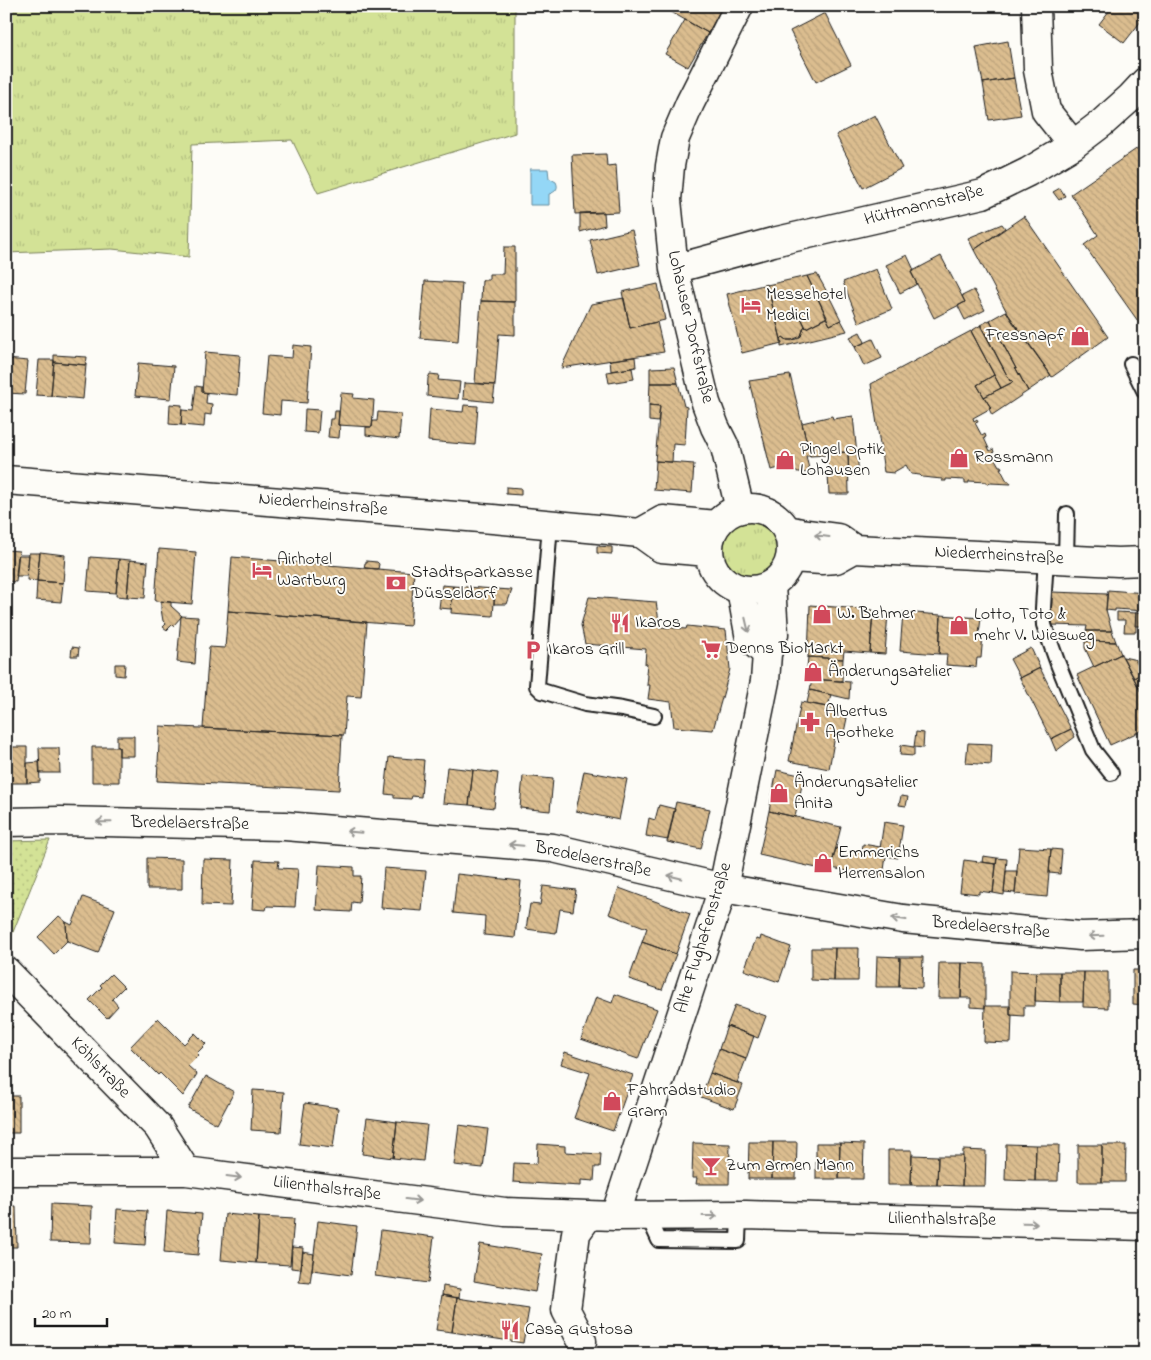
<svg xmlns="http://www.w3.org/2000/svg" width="1151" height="1360" viewBox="0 0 1151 1360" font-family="'Indie Flower',sans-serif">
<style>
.grass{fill:url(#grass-tufts);stroke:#787f59}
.park{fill:url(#park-dots);stroke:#787f59}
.water{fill:#94d7f6;stroke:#648c9f}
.building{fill:url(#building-back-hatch);stroke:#1c1c1c}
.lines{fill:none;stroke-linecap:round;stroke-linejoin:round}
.service-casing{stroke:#1c1c1c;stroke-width:18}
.minor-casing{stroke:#1c1c1c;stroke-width:31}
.tertiary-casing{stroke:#1c1c1c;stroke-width:31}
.service{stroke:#fdfcf7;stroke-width:14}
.minor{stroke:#fdfcf7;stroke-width:28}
.tertiary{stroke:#fdfcf7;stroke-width:28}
.oneway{stroke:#989794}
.labels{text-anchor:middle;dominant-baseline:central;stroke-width:4;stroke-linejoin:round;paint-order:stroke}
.street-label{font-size:18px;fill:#1c1c1c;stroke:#fdfcf7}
.poi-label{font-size:18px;fill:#1c1c1c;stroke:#fdfcf7;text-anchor:start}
</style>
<defs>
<pattern id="grass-tufts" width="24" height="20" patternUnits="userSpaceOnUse" patternTransform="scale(1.25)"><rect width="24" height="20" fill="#d3e296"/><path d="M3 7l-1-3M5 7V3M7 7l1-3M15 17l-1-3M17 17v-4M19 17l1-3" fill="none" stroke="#b5c181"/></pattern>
<pattern id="park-dots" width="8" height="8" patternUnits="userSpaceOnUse" patternTransform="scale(1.25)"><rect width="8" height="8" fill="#d3e296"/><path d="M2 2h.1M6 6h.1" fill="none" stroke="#b5c181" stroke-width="1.8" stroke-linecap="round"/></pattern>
<pattern id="building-back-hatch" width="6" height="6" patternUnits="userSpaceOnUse" patternTransform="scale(1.25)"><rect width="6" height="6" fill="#dbbd8f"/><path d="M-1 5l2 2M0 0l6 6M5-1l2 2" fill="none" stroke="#bba27b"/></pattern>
</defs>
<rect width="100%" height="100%" fill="#fdfcf7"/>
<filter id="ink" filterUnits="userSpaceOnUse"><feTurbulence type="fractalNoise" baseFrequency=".02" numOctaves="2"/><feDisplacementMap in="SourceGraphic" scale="10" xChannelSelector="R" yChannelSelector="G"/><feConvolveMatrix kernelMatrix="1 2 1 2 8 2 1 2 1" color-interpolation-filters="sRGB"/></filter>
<g filter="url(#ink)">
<path class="grass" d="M6 6H515V133L318 193 292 140 192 144 189 257 112 249 6 253Z
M720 548a30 30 0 1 1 60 0a30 30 0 1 1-60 0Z"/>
<path class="park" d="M50 840 7 947 6 841Z"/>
<path class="water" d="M530 169H548L549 178 556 182C559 188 556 192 549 194V205H530Z"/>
<path class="building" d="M667 6H723L708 33 666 9Z
M1113 6H1138L1145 12V16L1124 43 1099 24Z
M825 13 851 65 816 82 790 31Z
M685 20 708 33 688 67 665 54Z
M1008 41 1014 78 983 83 976 47Z
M1014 78 1021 115 989 120 983 83Z
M875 115 902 168 863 188 836 135Z
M1145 143V331L1084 245 1098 235 1071 194Z
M606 154 607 166 616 165 619 212 575 214 572 155Z
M1060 188 1065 196 1059 200 1053 192Z
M604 212 605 225 580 232V213Z
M1024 216 1108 337 1052 377 1010 318 974 250Z
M1002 224 1005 228 974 250 968 238Z
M632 230 640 265 598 275 590 240Z
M504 247H515V302L481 301 482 280H489V274H503Z
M907 255 914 270 911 272 917 284 900 293 886 265Z
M941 256 965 302 934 318 911 272Z
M876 269 892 309 859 323 843 282Z
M817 274 828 294 818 299 807 276Z
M807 276 827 317 806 328 799 313 776 320 767 285Z
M425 281 462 283 458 341 420 338Z
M658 284 665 320 630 328 622 292Z
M767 284 782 343 742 353 727 294Z
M974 290 985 310 965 320 958 306 965 302 962 296Z
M828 294 841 320 830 325 818 299Z
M624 298 630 328 657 322 664 352 561 368 591 304Z
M481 301 515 302V335L499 334 495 385 475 383Z
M1006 311 1051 375 1028 391 990 320Z
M799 313 805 326 804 327 801 336 792 340H787L783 337 781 339 776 320Z
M826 318 830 325 841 320 847 331 781 347V339L783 337 787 340H792L797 339 801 336 804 327 805 326 806 328Z
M990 320 1028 391 992 415 989 409 991 408 984 397 1013 382 1011 380 1010 381 980 325Z
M981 325 1010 381 1011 380 1013 382 1001 388 971 331Z
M971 331 994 375 977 385 991 408 973 418 974 421 977 419 978 422 975 423 982 436 985 434 986 437 984 438 990 451 993 449 994 452 992 454 999 466H1001L1002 468H1000L1007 481H1009L1011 484 990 483 989 484H987V482L969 481V483H965V480L946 479V481H942V479L922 477 920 475 911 474 906 465 894 472V473L884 472 871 384Z
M860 332 865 342 855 347 850 337Z
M873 339 882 358 864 366 855 347Z
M293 345 311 347 307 403 281 401 280 415 262 413 267 356 292 358Z
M205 352 240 355 237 395 202 392Z
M54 355 87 357 86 365 54 362Z
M635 357 636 367 611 371 610 360Z
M6 359 28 361 25 394 6 393Z
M39 360H54L51 396 36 395Z
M54 362 86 365 83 399 51 396Z
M138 363 174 366 171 399 135 396Z
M674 367 678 383H650V368Z
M632 368 634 379 609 383 607 372Z
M430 374 439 375 438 380 460 382 458 399 427 396 428 378Z
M790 375 810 456H806L810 473 789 471V468L780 471V468L771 470 749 381Z
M994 375 1001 388 984 397 977 385Z
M464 383 495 385 493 402 463 399Z
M650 383H678L684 406 687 407 685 445 673 444 672 462 655 461 660 406 649 405Z
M196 386 202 387V392L207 393 206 403 212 404 211 415 205 414 204 427 181 425 182 410 193 411Z
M341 393 354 394 353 398 374 400 372 427 338 425Z
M170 404 182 405 181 425 169 424Z
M464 405 478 406 475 445 428 441 430 409 463 412Z
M649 405 660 406 658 422 649 421Z
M305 409 320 410 318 433 304 432Z
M335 411H339L338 425H340L339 438 328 437 330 419H334Z
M378 412 401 414 399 439 366 435V427H372L373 421H377Z
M832 416 833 419 853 416 859 474 849 476 848 452 827 453V455L810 456 802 423Z
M848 452 849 494H829L827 453Z
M656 461 694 464 692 493 654 490Z
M506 487 521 488V495L506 494Z
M597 546 612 547V554L597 553Z
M159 549 196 552 192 604 155 601Z
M6 550 19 551 16 582 6 581Z
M40 552 65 555 63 583 37 581Z
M29 553H40L37 581 27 580Z
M18 555H29L27 576H16Z
M90 557 119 559 116 593 87 591Z
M232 557 414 572 410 626 228 611Z
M305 558 323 559 322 564 305 563Z
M119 559 130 560 127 597 116 596Z
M130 560 148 562 145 598 127 597Z
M366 561 377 562 379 564 378 569 364 568 365 563H366Z
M37 581 63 583 61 602 36 600Z
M442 585 453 586 451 609 439 608Z
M453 586 495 589 493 616 451 613Z
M495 589 512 590 507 604H494Z
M1108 590 1145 593V611L1115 609V611L1106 610Z
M1052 592 1107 594 1106 610 1112 631H1086L1087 626 1051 625Z
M589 597 656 602 660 627 686 629 687 626 726 630 730 669 713 730 674 727 671 702 648 699 650 685H647L648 675 646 674 647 664H645L646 649 585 644 581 625Z
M161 601 171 602V606L182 616 173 626 172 625 167 630 163 627 166 624 163 621 161 609Z
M810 605 873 610 870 653 844 651 843 659 808 657Z
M228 611 367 622 361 697 347 696 344 735 203 728 209 647 225 648Z
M873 611 888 612 885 654 870 653Z
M903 612 941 615 939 654 900 651Z
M1117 612 1136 613V632H1124L1125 620H1117Z
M1136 612 1145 613V626H1135Z
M941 615 981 618 979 634 983 635 981 658H977L976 667 946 665 947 654H939Z
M181 616 198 617 195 664 177 662Z
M1086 631H1112L1116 642 1086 641Z
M1085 641 1116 642 1121 654 1094 667 1085 648Z
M72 647 79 648 78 656H71Z
M1031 648 1040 668 1020 678 1010 659Z
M1121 654 1145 700V729L1110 745 1077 675Z
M808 657 843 659 842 681 806 679Z
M1123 657 1137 660 1136 661 1142 673 1134 678Z
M1142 658 1145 664V684L1139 688 1134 678 1142 673 1136 661Z
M115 664H125L124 676 115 675Z
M1040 668 1071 729 1051 739 1020 678Z
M812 679 850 682 849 699 810 690Z
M1145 684V700L1139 688Z
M810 690 831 695 828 707 807 703Z
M801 702 841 710 840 716 847 718 843 737 835 736 829 769 789 761Z
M160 726 342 735 339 790 157 781Z
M1071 729 1075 737 1056 751 1051 739Z
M916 732 924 733 923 748 914 747Z
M117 736H134V756H119V747H117Z
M968 743 992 744 991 765 966 763Z
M901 745 914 747V756L900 755Z
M6 747H27V783H6Z
M92 747H119V782H92Z
M39 748H59L60 773H40Z
M389 757 424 760 421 797 412 796 411 799 394 798V795L385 794Z
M39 762 40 782 27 783V763Z
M447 767 473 770 469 805 443 803Z
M473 770 498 773 494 808 469 805Z
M777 770 804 776 795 817 769 811Z
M584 771 627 779 619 820 576 811Z
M523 776 553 779 550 811 520 808Z
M901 796 908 797 906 806 899 805Z
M676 802 710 809 701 849 667 842Z
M659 805 675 809 668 840 646 836 649 818 655 820Z
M769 811 841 827 830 871 759 855Z
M884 822 903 825 898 858 879 855Z
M863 844 880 847 879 855 886 856 883 877 831 868 836 848 862 853Z
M1019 847 1051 849 1047 897 1015 894Z
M1051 849 1062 850 1060 874 1049 873Z
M983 856 997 858 996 864 982 862Z
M147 858 182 859V889H147Z
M997 858 1007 859 1004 895 993 893Z
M203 859 233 860 231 906 202 905Z
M255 860 279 861 278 868 298 869 295 907 267 906 266 910 252 909Z
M964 860 996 864 993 893 979 891V894L960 892Z
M319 865 354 867V876H361L359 903 352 902 351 912 316 910Z
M384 868 426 871 422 911 381 908Z
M1006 871H1017L1015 893 1004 892Z
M457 874 521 881 515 938 484 935 485 916 453 913Z
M543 886 576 890 573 911 560 909 556 933 526 929 530 904 540 905Z
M619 888 690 914 676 954 642 942 647 928 609 914Z
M83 897 115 909 98 953 67 941 66 922 72 925Z
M59 916 66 922 67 941 54 954 38 937Z
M761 936 791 947 779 982 744 970 756 939 760 940Z
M642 942 676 954 662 990 629 979Z
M811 948H835L834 981 811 980Z
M835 948H859L858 981H834Z
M877 956 900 957 899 987H876Z
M900 957H923L922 988 899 987Z
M939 963H962L961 998H938Z
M962 963 985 964V1008L971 1007V998H961Z
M1133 970H1145V1005L1133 1004Z
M1010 971 1036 972 1035 1006H1024V1016L1010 1015Z
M1036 972H1060V1002L1035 1001Z
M1060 972H1084L1083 1002H1060Z
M1084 972H1108V1008L1083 1007Z
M111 974 124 987 112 999 118 1006 107 1018 89 1000 102 987 100 985Z
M615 994 657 1009 638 1059 581 1039 596 997 612 1003Z
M735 1005 766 1016 758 1038 727 1026Z
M985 1006H1010V1015H1012L1011 1043 984 1042Z
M158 1018 184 1044 195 1033 206 1044 197 1053 199 1055 188 1066 197 1074 183 1096 160 1073 158 1075 130 1047Z
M6 1020 13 1027 6 1033Z
M727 1026 754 1036 746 1059 719 1049Z
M719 1049 746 1059 737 1083 710 1073Z
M565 1052 633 1075 613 1131 574 1118 590 1073 561 1064Z
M710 1073 743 1085 734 1109 701 1097Z
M206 1076 234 1092 217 1124 188 1108Z
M253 1090 284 1092 281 1132 251 1130Z
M6 1096H19V1133H6Z
M305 1103 338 1108 333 1148 299 1144Z
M367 1118 397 1122 393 1158 362 1154Z
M397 1122 427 1125 423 1161 393 1158Z
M459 1125 488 1129 483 1168 454 1165Z
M749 1142H773L772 1179H748Z
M773 1142H797L796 1179H772Z
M693 1143 730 1144 729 1184H696L697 1178H692Z
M816 1143H840L839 1179H816Z
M840 1143 864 1144 863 1179H839Z
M538 1144 565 1146V1152L601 1154 600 1167H595L594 1181 581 1180V1186L513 1182 514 1163 537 1164Z
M1006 1144 1036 1145 1035 1181 1005 1180Z
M1036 1145H1059L1058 1181H1035Z
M1078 1145H1102V1182H1078Z
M1102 1145H1126L1125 1182H1102Z
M1144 1147H1145V1187H1143Z
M888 1150H912L911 1185H888Z
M963 1150 986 1151 985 1186H962Z
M912 1155 938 1156 937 1185H911Z
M938 1156H963L962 1186 937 1185Z
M51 1204 92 1206 91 1243 50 1242Z
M6 1206H16L17 1247H6Z
M117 1209 147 1211 145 1245 115 1243Z
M167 1211 202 1214 198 1255 164 1252Z
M225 1214 259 1217 256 1263 221 1260Z
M259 1217 294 1219 290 1265 256 1263Z
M318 1221 357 1226 351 1275 312 1270Z
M381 1230 434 1237 428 1283 375 1276Z
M480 1244 542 1254 535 1292 474 1281Z
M292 1247 303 1248 301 1269 291 1268Z
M303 1252 314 1254 310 1283 299 1282Z
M443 1286 460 1289 459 1298 442 1295Z
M442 1295 457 1298 452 1332 436 1330Z
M457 1298 529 1309 523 1343 452 1332Z"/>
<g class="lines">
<defs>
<path id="service" d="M1131 364 1145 392
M550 525 537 686 542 691 585 704 622 709 654 716
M1046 558 1043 608 1044 625 1058 664 1093 750 1111 773
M1066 559 1067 514
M648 1216 659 1240 738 1241 739 1216"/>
<path id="minor" d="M739 6 690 103 675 138 670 166 667 200 674 269 706 403 715 427 725 447 740 509
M1036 6 1038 70 1046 111 1073 145
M674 269 773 242 983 194 1028 172 1073 145 1102 123 1130 98 1145 82
M741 589 750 639 767 654
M6 822 60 821 285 826 553 848 723 888 903 919 1081 936 1145 934
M6 971 158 1127 186 1171
M6 1171H186L505 1212 615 1216 746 1215 1145 1226
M615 1216 723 888 765 681 767 654 774 634 771 585
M582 1341 566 1310 576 1233 589 1215"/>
<path id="tertiary" d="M6 480 493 519 640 533 661 548 709 552
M709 549a41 41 0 1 1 82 0a41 41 0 1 1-82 0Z
M787 530 801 533 838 538 854 549
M640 533 663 520 716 525
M791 558 822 560 836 559 854 549 1118 562 1145 561"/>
</defs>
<use href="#service" class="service-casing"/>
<use href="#minor" class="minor-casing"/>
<use href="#tertiary" class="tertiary-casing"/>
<use href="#service" class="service"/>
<use href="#minor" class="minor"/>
<use href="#tertiary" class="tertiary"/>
</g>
<defs><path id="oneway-shaft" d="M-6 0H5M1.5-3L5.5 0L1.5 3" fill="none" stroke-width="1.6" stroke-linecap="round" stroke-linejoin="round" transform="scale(1.25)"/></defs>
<g class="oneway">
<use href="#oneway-shaft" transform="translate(822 536) rotate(-173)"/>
<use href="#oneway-shaft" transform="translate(747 625) rotate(77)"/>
<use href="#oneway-shaft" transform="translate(104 822) rotate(-179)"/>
<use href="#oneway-shaft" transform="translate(354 832) rotate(-175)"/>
<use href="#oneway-shaft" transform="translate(516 845) rotate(-175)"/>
<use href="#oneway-shaft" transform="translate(675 877) rotate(-167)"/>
<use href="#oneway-shaft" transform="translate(899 919) rotate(-172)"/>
<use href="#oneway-shaft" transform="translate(1096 936) rotate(178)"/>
<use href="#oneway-shaft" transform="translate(234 1177) rotate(7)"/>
<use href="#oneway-shaft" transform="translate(413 1200) rotate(7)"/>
<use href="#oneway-shaft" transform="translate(710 1216)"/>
<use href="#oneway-shaft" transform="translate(1030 1223) rotate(1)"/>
</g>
</g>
<defs>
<symbol id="hotel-bare" viewBox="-9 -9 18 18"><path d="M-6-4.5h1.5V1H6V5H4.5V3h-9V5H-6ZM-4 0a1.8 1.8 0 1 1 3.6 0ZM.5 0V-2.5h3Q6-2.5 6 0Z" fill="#d1495b" stroke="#fdfcf7" stroke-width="2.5" paint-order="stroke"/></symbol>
<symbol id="shop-bare" viewBox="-9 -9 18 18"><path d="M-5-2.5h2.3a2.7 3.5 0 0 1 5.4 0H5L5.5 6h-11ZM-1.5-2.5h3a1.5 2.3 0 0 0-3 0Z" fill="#d1495b" stroke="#fdfcf7" stroke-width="2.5" paint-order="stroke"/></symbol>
<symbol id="bank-bare" viewBox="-9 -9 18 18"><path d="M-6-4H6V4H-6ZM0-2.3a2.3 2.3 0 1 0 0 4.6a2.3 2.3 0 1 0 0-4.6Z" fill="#d1495b" stroke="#fdfcf7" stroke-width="2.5" paint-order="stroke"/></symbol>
<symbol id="restaurant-bare" viewBox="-9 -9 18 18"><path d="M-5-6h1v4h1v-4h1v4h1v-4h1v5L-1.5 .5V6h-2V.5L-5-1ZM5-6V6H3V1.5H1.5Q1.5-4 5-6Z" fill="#d1495b" stroke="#fdfcf7" stroke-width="2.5" paint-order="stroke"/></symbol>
<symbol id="supermarket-bare" viewBox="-9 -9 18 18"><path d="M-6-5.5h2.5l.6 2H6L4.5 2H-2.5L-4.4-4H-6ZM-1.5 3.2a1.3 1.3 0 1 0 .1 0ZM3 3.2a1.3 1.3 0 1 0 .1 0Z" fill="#d1495b" stroke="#fdfcf7" stroke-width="2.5" paint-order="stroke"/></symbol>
<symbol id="parking-bare" viewBox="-9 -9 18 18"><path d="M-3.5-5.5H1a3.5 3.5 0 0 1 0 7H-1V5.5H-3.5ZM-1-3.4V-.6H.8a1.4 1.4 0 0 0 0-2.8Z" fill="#d1495b" stroke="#fdfcf7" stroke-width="2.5" paint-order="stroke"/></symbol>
<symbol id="pharmacy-bare" viewBox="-9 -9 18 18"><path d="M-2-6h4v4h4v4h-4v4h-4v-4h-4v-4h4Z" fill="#d1495b" stroke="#fdfcf7" stroke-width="2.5" paint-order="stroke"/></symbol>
<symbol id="bar-bare" viewBox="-9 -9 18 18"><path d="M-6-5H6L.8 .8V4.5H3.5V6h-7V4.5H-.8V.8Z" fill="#d1495b" stroke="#fdfcf7" stroke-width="2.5" paint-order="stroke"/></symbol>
</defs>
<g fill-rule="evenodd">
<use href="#hotel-bare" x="737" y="291" width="28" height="28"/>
<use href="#shop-bare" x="1066" y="322" width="28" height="28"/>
<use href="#shop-bare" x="945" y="444" width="28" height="28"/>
<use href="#shop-bare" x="771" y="446" width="28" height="28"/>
<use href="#hotel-bare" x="248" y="556" width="28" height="28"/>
<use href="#bank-bare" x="382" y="569" width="28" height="28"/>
<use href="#shop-bare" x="808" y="600" width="28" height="28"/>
<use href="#restaurant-bare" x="606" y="609" width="28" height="28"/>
<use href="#shop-bare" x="945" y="611" width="28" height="28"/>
<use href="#supermarket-bare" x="697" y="635" width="28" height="28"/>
<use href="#parking-bare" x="519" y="636" width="28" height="28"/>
<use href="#shop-bare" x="799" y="658" width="28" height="28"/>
<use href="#pharmacy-bare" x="796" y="708" width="28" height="28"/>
<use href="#shop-bare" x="765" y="779" width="28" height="28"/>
<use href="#shop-bare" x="809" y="849" width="28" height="28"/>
<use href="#shop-bare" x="598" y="1087" width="28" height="28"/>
<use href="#bar-bare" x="697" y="1152" width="28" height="28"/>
<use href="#restaurant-bare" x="496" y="1316" width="28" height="28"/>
</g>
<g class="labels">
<g class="street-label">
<text transform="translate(924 206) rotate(-14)">Hüttmannstraße</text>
<text transform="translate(690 327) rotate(77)">Lohauser Dorfstraße</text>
<text transform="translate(323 505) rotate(5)">Niederrheinstraße</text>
<text transform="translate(999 556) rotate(3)">Niederrheinstraße</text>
<text transform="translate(190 824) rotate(1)">Bredelaerstraße</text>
<text transform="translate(593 860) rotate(12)">Bredelaerstraße</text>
<text transform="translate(991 928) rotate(5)">Bredelaerstraße</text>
<text transform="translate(704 938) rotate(-73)">Alte Flughafenstraße</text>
<text transform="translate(100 1068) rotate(46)">Köhlstraße</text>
<text transform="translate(327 1189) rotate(7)">Lilienthalstraße</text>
<text transform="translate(942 1220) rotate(1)">Lilienthalstraße</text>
</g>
<g class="poi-label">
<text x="766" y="295">Messehotel<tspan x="766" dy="21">Medici</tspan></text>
<text x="1065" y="336" text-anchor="end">Fressnapf</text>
<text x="800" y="450">Pingel Optik<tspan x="800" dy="21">Lohausen</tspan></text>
<text x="974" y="458">Rossmann</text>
<text x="277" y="560">Airhotel<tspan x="277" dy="21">Wartburg</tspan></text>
<text x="411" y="573">Stadtsparkasse<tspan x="411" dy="21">Düsseldorf</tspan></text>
<text x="837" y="614">W. Behmer</text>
<text x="974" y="615">Lotto, Toto &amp;<tspan x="974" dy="21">mehr V. Wiesweg</tspan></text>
<text x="635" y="623">Ikaros</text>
<text x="726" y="649">Denns BioMarkt</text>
<text x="548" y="650">Ikaros Grill</text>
<text x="828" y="672">Änderungsatelier</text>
<text x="825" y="712">Albertus<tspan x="825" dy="21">Apotheke</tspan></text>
<text x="794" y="783">Änderungsatelier<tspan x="794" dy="21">Anita</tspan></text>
<text x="838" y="853">Emmerichs<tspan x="838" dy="21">Herrensalon</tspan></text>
<text x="627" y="1091">Fahrradstudio<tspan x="627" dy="21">Gram</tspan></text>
<text x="726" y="1166">Zum armen Mann</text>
<text x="525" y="1330">Casa Gustosa</text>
</g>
</g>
<rect width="1151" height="1360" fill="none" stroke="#fdfcf7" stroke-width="25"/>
<rect x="12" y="12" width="1126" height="1335" fill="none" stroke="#1c1c1c" stroke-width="2" filter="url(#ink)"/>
<path d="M35 1318v8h72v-8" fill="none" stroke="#1c1c1c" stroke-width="2.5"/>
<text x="42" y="1318" font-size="15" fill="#1c1c1c" stroke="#fdfcf7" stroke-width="4" paint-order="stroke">20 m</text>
</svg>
